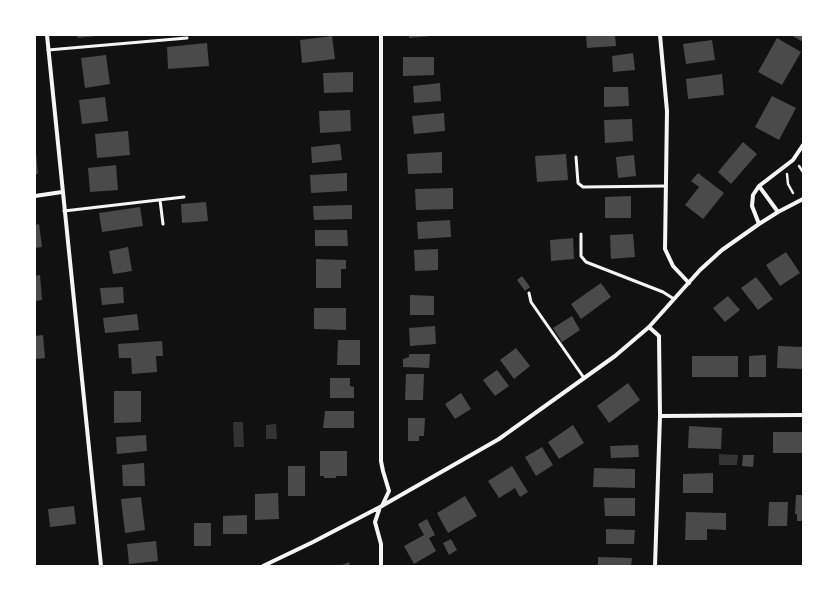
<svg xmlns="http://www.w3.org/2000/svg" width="838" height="601" viewBox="0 0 838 601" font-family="Signika,sans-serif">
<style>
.water{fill:#333}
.building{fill:#4a4a4a}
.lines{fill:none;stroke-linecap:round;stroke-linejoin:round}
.path{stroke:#f5f5f5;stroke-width:2.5}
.service{stroke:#f5f5f5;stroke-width:3}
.minor{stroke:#f5f5f5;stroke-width:4}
</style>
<rect width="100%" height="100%" fill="#111"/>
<path class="water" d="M233 422H243L244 447H234Z
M276 424 277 439H266V425Z
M719 454 738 455 737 465H719Z"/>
<path class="building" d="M77 35H96V36L78 38Z
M409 35H431V36L409 38Z
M586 35H615L616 46 587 48Z
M791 35H803V42Z
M332 36 335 59 302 63 300 40Z
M777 38 801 52 782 85 758 72Z
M712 40 715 60 686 64 683 44Z
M207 43 209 66 168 69 167 47Z
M633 53 635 70 613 72 612 56Z
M106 55 110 84 85 88 81 58Z
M403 57H434V75L403 76Z
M353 72V92L324 93 323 73Z
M722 74 724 95 688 99 686 79Z
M440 83 441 101 414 103 413 86Z
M604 87H628L629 106 604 107Z
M772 96 796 108 779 140 755 127Z
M105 97 108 121 82 124 79 100Z
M350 110 351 131 320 133 319 111Z
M444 113 445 131 414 134 412 116Z
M632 119 633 141 605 143 604 120Z
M128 131 130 155 97 158 95 134Z
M743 142 757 154 731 184 718 172Z
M340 144 342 160 312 163 311 147Z
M36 152 38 174H35V153Z
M442 152V173L408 174 407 154Z
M566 154 568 180 537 182 535 156Z
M634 155 636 176 618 178 616 157Z
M116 165 118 190 90 192 88 168Z
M347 173V191L311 193 310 175Z
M698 173 724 193 703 219 685 205 699 187 691 181Z
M453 188V209L416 210 415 189Z
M631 196V218H605V197Z
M206 202 208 221 182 223 181 204Z
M352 205V219L314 220 313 206Z
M140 207 143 226 102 232 99 213Z
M450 220 451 237 418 239 417 222Z
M39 224 42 247 35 248V225Z
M315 230H347L348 246H315Z
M633 234 635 257 611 259 610 235Z
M573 238 574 259 551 261 550 240Z
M128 247 132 271 113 274 109 251Z
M438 249V270L415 271 414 250Z
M786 252 800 273 780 286 766 265Z
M316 259 346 260V269H341V288H316Z
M40 275 42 300 35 301V276Z
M522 276 530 287 525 291 517 280Z
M756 277 773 299 758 310 741 288Z
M601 283 611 297 581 319 571 304Z
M123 287 124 303 102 305 100 288Z
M410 295 434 296V315H410Z
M728 296 740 310 725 322 713 308Z
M314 308H346V330L314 329Z
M137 314 139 330 105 333 103 318Z
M572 316 580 330 562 342 553 328Z
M435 326 436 344 410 346 409 328Z
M43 335 45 358 35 359V336Z
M338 340H360V365H337Z
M162 341 163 356H156L157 372 132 374 131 358H119L118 344Z
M778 346 803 347V369L777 368Z
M516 348 530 366 514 379 500 360Z
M409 354H430L429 368 403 367V359L409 357Z
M766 355V377H749V356Z
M692 356H738V377H692Z
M497 370 509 386 495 396 483 380Z
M406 374H424L423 400H405Z
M330 378H350V386L354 387V398H330Z
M628 383 640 400 609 423 597 406Z
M114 391H141V422L114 423Z
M461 393 471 409 455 419 445 404Z
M325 411H354V428H323Z
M408 418H425L424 436H419V441H408Z
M573 425 584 443 559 459 548 442Z
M689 426 722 428 721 449 688 448Z
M773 432H803V453H773Z
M146 435 147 451 117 454 116 437Z
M638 445 639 457 611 458 610 446Z
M542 447 553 465 536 476 525 457Z
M320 451H347V476H336V478H324V476H320Z
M743 455H754L753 467 742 466Z
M144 463 145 486H123L122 465Z
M288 466H305V496H288Z
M512 466 528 492 520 497 515 488 499 498 488 481Z
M594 468 635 469V488L593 487Z
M713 473V493H683V474Z
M278 493 279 519 255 520V494Z
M796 495H803V521H797V514H795Z
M465 496 477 516 448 533 437 513Z
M141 497 145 530 125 533 121 499Z
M604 498H635V516H605Z
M769 502H788L787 526H768Z
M74 506 76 524 50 527 48 509Z
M686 512 726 513V530L707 529V540H685Z
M247 515V534H223V516Z
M427 519 435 535 429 538 436 551 414 564 404 546 424 535 418 524Z
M194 523H211V546H194Z
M606 529 635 530 634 544H606Z
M451 539 457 550 449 555 443 543Z
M156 541 158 561 129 564 127 544Z
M598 557 632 558 631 566H598Z
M349 562 350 566H340Z"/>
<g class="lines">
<path class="path" d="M799 166 803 172
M787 174 788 184 793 193"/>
<path class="service" d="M48 50 187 38
M576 157 578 183 583 187 666 186
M160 200 163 224
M64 211 184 197
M581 234V256L586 262 663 292 674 299
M529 293 531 302 584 378"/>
<path class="minor" d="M47 35 101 566
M381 35V461L383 471 389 491 382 506
M660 35 667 111 665 249 673 266 689 283
M759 186 778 212
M35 196 62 192
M759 224 752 206 753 195 759 186 793 160 803 145
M649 327 659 336 660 416 655 566
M660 416 803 415
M380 507 375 522 381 544V566
M263 566 313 542 380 507 499 439 615 356 649 327 700 270 722 250 759 224 778 212 803 199"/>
</g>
<rect width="838" height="601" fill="none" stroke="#ffffff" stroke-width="72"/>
</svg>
